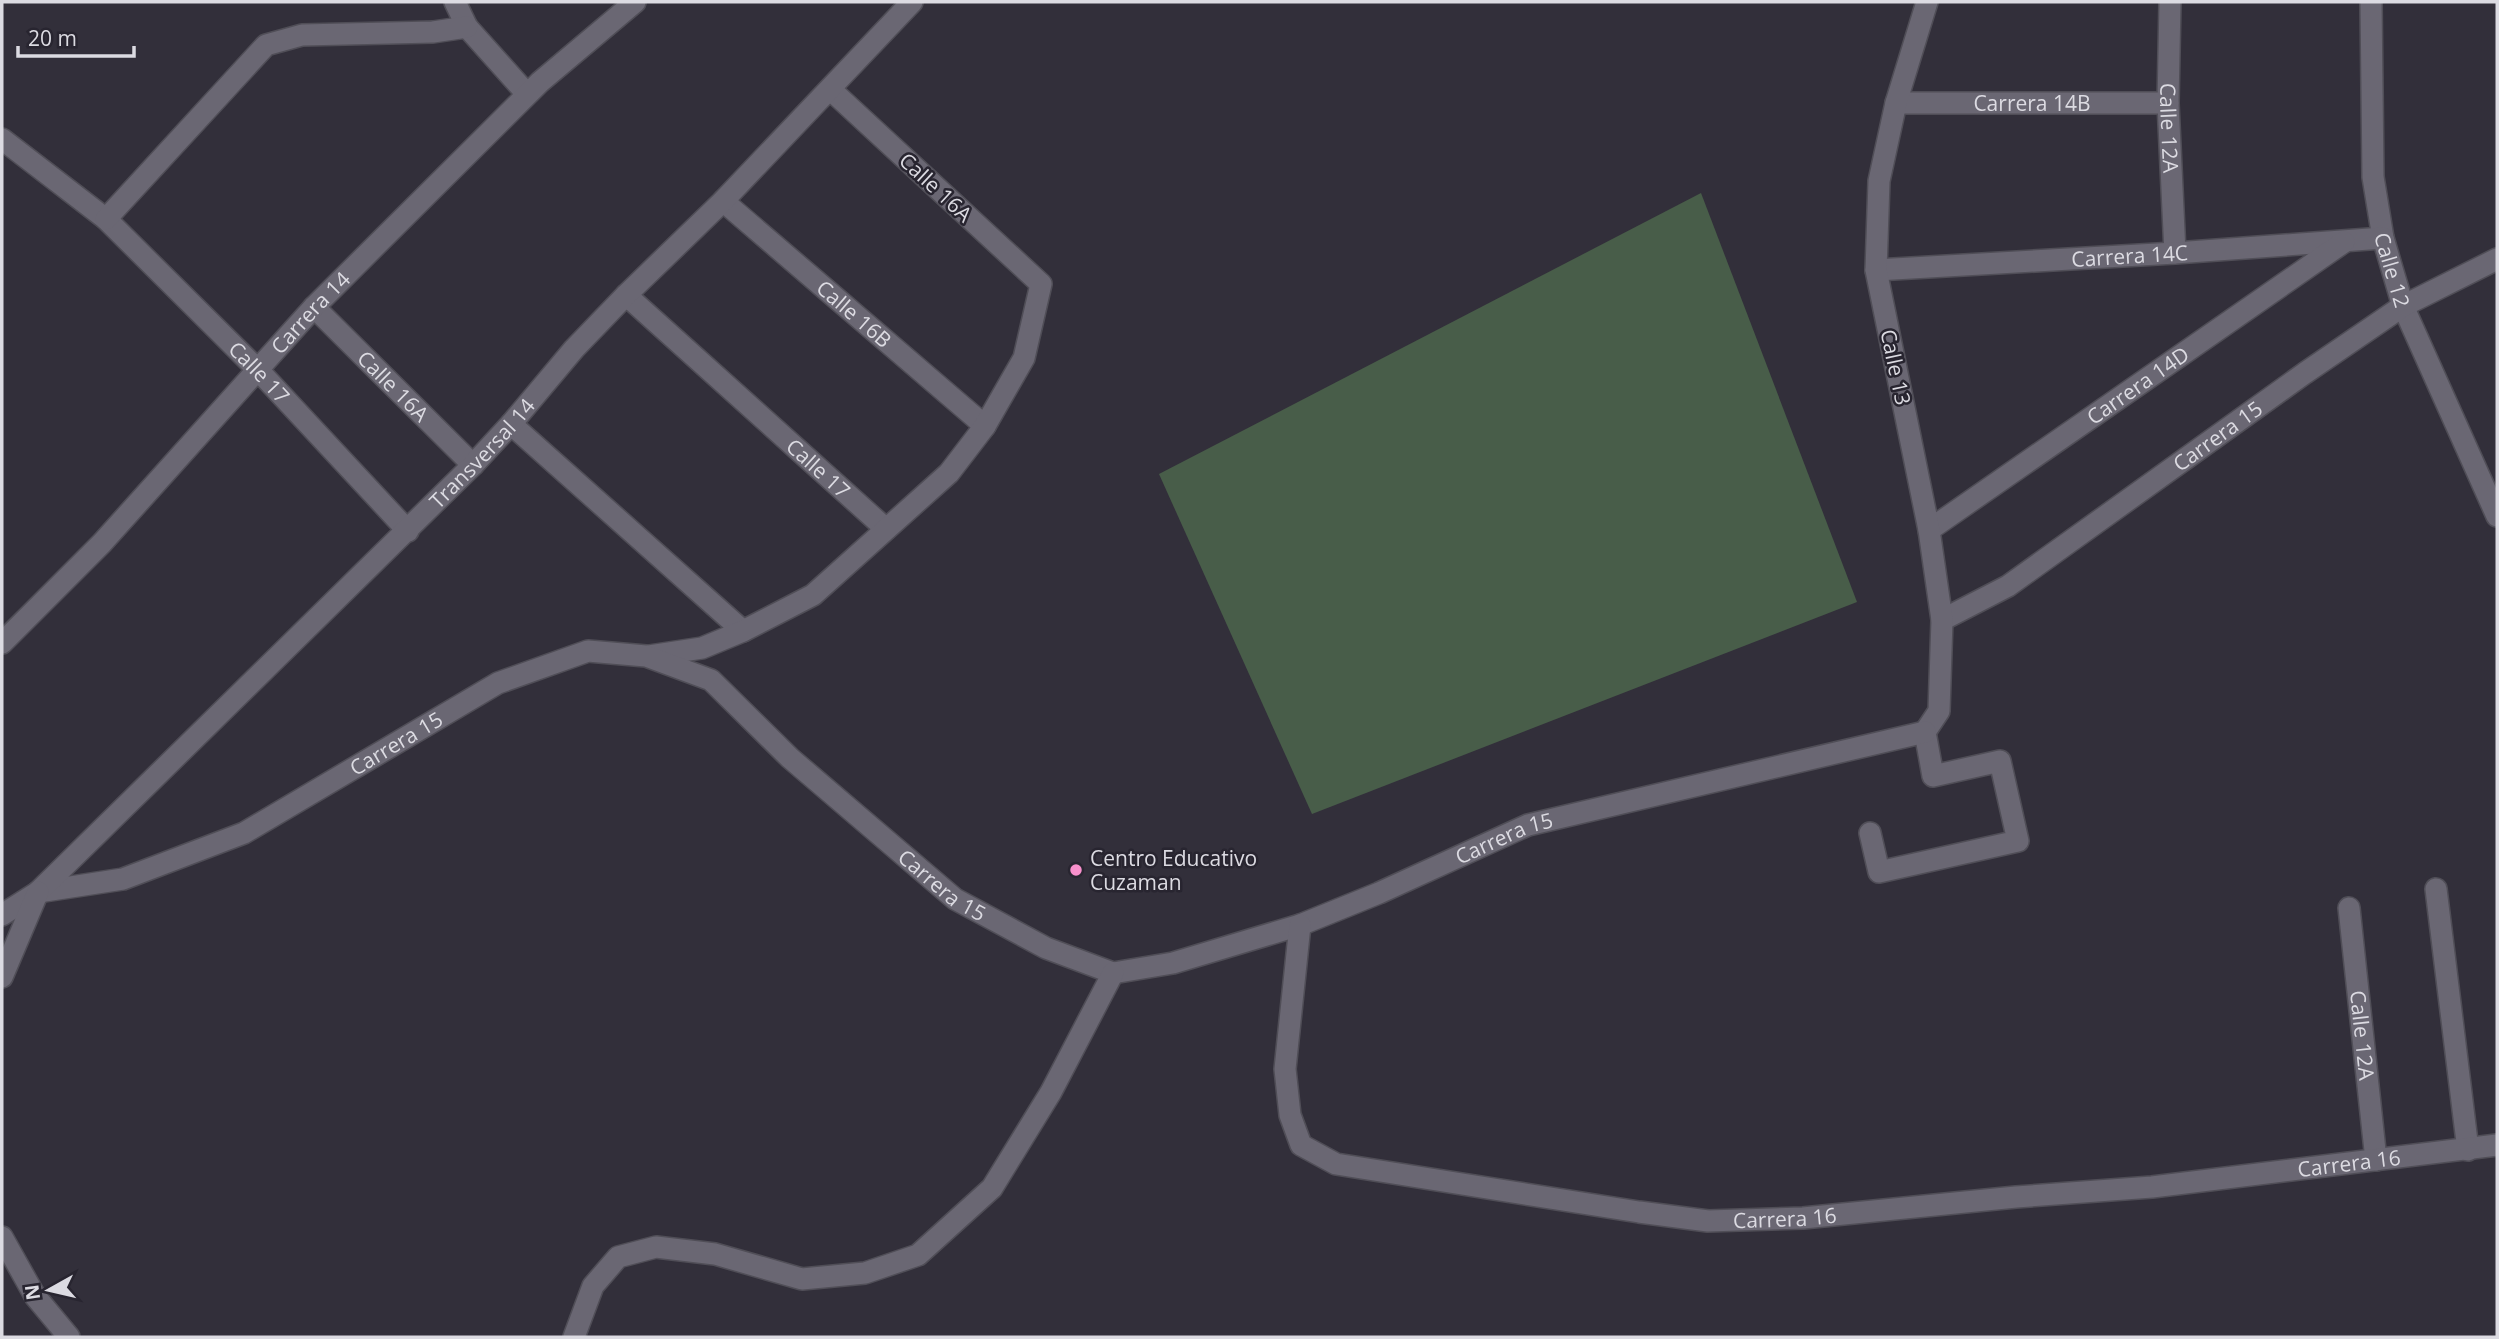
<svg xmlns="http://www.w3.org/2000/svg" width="2499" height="1339" viewBox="0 0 2499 1339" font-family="'Open Sans',sans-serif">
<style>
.green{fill:#485d49}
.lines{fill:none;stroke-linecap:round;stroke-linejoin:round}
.minor-casing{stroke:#504e57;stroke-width:24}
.minor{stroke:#6a6773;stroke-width:21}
.poi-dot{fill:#f890cc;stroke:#282530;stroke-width:2.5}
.labels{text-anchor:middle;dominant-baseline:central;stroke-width:5;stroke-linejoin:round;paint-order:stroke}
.street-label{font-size:21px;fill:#dcdbe2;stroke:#282530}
.poi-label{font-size:21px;fill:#dcdbe2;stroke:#282530;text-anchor:start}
</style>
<rect width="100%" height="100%" fill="#322f3a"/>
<path class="green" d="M1701 193 1857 602 1312 814 1159 474Z"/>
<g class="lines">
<defs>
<g id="minor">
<path d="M455 2 467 27 527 94"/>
<path id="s1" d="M2170 2 2168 103 2175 253"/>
<path id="s2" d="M2371 2 2373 177 2383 238 2403 306 2497 516"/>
<path id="s3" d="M1896 103H2168"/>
<path id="s4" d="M2 139 106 219 258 370 408 531"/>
<path id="s5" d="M723 201 985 426"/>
<path d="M106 219 266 45 302 35 433 32 467 27"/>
<path id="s6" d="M1876 270 2175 253 2383 238"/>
<path id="s7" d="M626 295 886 529"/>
<path id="s8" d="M314 307 473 465"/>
<path d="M511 424 743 631"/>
<path id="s9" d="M1929 530 2344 242"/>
<path id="s10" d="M1942 620 2008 586 2305 373 2403 306 2497 259"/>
<path id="s11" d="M2 643 102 543 314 307 540 82 635 2"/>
<path d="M649 656 702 648 743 631 813 595 949 473 985 426 1024 358 1041 284 831 90"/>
<path d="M1925 732 1939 711 1942 620 1929 530 1876 270 1879 181 1896 103 1927 2"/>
<path d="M1870 833 1879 872 2018 841 2000 761 1933 776 1925 732"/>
<path d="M2436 889 2468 1150"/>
<path id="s12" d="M38 892 123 879 244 833 498 683 588 651 646 656 711 680 790 758 955 899 1046 948 1113 973 1173 963 1300 925 1379 893 1528 825 1925 732"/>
<path id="s13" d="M2349 908 2376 1160"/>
<path id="s14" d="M2 915 38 892 473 465 511 424 574 349 626 295 723 201 912 2"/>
<path id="s15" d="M1300 925 1285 1069 1290 1115 1301 1145 1336 1164 1639 1212 1708 1221 1803 1218 2016 1197 2152 1187 2497 1145"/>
<path d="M2 977 38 892"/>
<path d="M2 1237 35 1296 69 1337"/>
<path d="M574 1337 593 1286 618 1257 656 1247 715 1254 802 1279 865 1273 918 1255 992 1188 1051 1092 1113 973"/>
</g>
</defs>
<use href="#minor" class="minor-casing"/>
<use href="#minor" class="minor"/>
</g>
<circle class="poi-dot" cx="1076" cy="870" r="7"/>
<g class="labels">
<g class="street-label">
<text stroke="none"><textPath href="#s3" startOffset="136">Carrera 14B</textPath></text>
<text stroke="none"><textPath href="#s1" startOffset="126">Calle 12A</textPath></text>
<text transform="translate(936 187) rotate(43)">Calle 16A</text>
<text stroke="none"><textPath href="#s6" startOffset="254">Carrera 14C</textPath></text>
<text stroke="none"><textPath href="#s2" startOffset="270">Calle 12</textPath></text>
<text stroke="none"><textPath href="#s11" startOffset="452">Carrera 14</textPath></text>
<text stroke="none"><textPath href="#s5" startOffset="173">Calle 16B</textPath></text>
<text transform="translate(1896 367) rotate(78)">Calle 13</text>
<text stroke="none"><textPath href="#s4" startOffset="348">Calle 17</textPath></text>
<text stroke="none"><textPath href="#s9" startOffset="254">Carrera 14D</textPath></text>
<text stroke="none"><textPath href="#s8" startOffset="112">Calle 16A</textPath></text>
<text stroke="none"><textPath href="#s10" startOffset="332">Carrera 15</textPath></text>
<text stroke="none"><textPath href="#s14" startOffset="667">Transversal 14</textPath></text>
<text stroke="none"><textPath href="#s7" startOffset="259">Calle 17</textPath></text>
<text stroke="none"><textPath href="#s12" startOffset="392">Carrera 15</textPath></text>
<text stroke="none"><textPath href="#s12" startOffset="1652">Carrera 15</textPath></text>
<text stroke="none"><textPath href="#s12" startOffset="1043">Carrera 15</textPath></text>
<text stroke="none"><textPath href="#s13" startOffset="128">Calle 12A</textPath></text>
<text stroke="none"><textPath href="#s15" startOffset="1283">Carrera 16</textPath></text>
<text stroke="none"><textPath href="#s15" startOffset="716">Carrera 16</textPath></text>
</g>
<g class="poi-label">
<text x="1090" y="858">Centro Educativo<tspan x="1090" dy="24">Cuzaman</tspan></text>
</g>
</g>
<rect width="2499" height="1339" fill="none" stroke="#dcdbe2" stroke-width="7"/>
<g transform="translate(49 1290) rotate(262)" stroke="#282530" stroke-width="5" paint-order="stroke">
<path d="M0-5L12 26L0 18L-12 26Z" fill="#dcdbe2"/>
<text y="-10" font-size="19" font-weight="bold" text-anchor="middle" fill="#dcdbe2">N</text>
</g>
<path d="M18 46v10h116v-10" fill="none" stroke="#dcdbe2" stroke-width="3.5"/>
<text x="28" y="46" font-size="21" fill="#dcdbe2" stroke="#282530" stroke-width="5" paint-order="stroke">20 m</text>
</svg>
